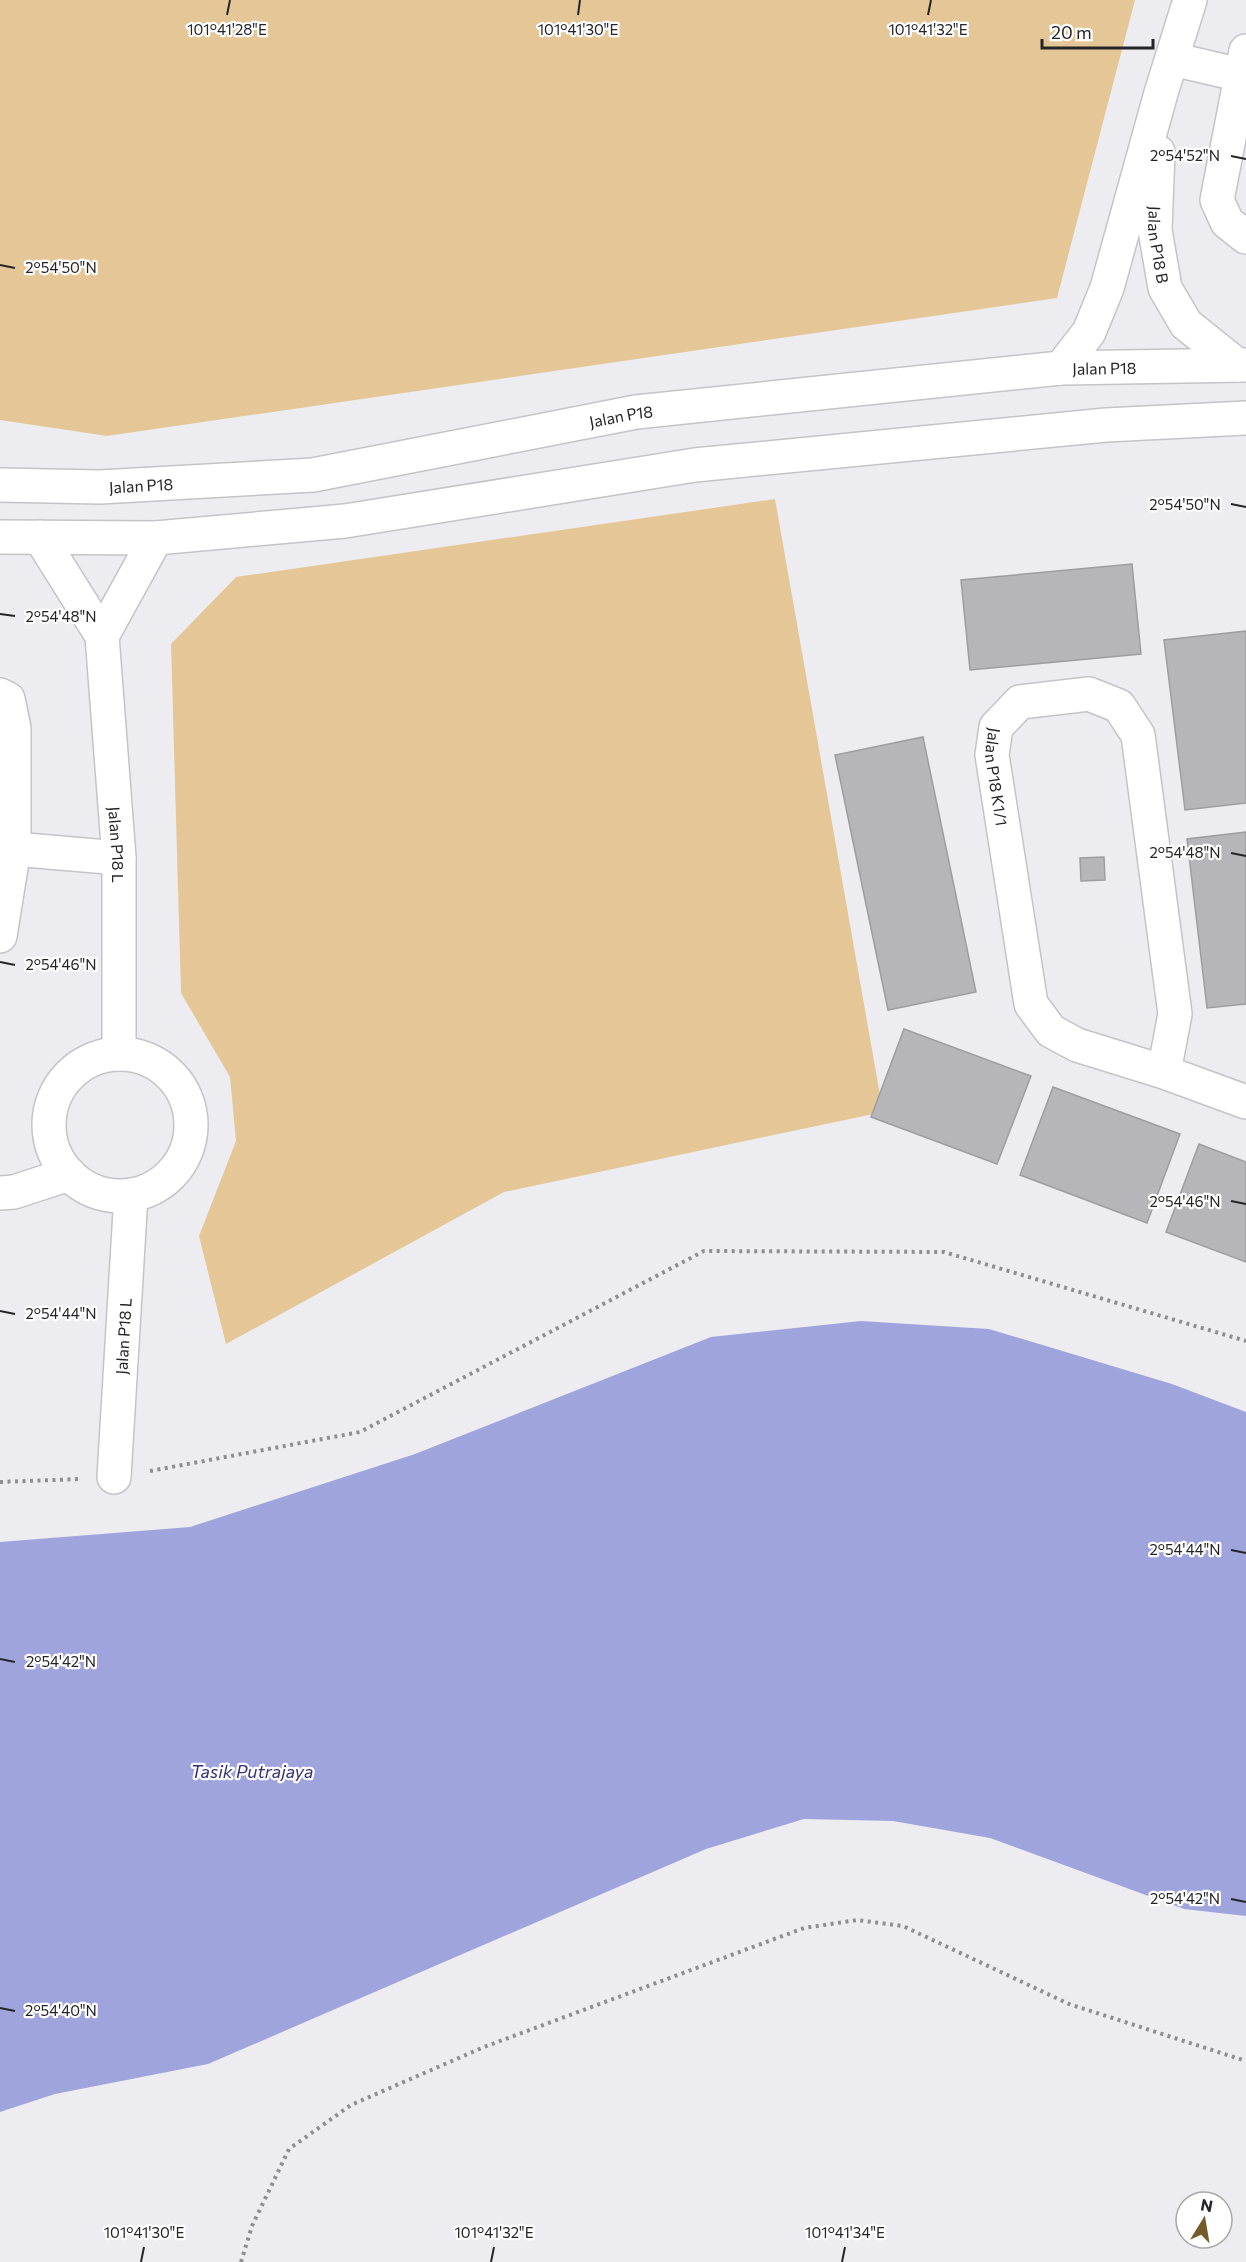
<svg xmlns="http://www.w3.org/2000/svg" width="1246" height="2262" viewBox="0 0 1246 2262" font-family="Commissioner,sans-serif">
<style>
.green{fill:#e5c797}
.water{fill:#a0a4dd}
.building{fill:#b6b6ba;stroke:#9d9da1;stroke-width:1.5}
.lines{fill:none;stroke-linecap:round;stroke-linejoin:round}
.minor-casing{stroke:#c4c4c8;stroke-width:36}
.path{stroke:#8e8e91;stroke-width:4;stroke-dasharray:3 4.5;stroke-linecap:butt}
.minor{stroke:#fff;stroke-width:33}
.ticks{fill:none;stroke:#252527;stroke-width:2}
.labels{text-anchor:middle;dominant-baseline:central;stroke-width:4.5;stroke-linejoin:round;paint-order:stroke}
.street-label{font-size:16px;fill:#252527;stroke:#fff}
.water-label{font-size:18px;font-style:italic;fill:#333173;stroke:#fff}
.ticks-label{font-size:15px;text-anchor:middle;fill:#252527;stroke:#fff;stroke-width:4.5;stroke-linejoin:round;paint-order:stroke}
</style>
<rect width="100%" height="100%" fill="#ededf1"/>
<path class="green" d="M0 0H1135L1057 298 107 436 0 420Z
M775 499 883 1112 504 1192 226 1344 199 1236 236 1141 230 1077 181 993 171 644 236 577Z"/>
<path class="water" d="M861 1321 989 1329 1172 1384 1246 1412V1916L1184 1909 990 1838 893 1821 804 1819 706 1849 208 2064 55 2094 0 2112V1542L190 1527 415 1454 711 1337Z"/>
<path class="building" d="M1132 564 1141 654 970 670 961 580Z
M1246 631V803L1185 810 1164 640Z
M923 737 976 992 888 1010 835 755Z
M1246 832V1004L1207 1008 1187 839Z
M1104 857 1105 880 1081 881 1080 858Z
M904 1029 1031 1076 997 1164 871 1117Z
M1053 1087 1180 1134 1147 1223 1020 1175Z
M1199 1144 1246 1162V1262L1166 1232Z"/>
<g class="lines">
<defs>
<g id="minor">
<path d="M1246 51 1217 200 1227 222 1246 237"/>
<path d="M1172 59 1241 75"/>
<path id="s1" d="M1158 152 1155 230 1165 288 1186 324 1237 365"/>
<path d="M1061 368 1089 332 1107 288 1161 93 1190 0"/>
<path id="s2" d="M0 485 100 487 313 475 636 412 1061 368 1246 365"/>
<path d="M0 537 156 538 345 521 695 465 1106 425 1246 418"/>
<path id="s3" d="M40 537 102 636 119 858V1054"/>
<path d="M102 636 156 538"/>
<path d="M0 695 8 699 14 728V849L0 936"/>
<path d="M14 849 119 858"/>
<circle cx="120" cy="1125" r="71"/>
<path id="s4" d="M1164 1072 1175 1014 1138 735 1119 706 1089 694 1020 702 996 727 992 755 1031 1004 1051 1031 1077 1045 1164 1072 1246 1102"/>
<path d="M0 1193 14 1192 69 1174"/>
<path id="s5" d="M114 1477 131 1195"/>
</g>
</defs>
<use href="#minor" class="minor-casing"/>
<path class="path" d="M150 1471 360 1432 704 1251 944 1252 1246 1341
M0 1482 80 1479
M241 2262 252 2226 289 2149 351 2105 484 2047 804 1928 857 1920 903 1926 1069 2004 1246 2061"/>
<use href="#minor" class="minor"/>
</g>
<path class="ticks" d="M227 15 230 0M578 15 580 0M928 15 931 0M1231 156 1246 159M0 265 15 268M1231 504 1246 507M0 614 15 616M1231 853 1246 856M0 962 15 965M1231 1201 1246 1204M0 1311 15 1314M1231 1550 1246 1553M0 1659 15 1662M1231 1899 1246 1902M0 2008 15 2011M141 2262 144 2247M491 2262 494 2247M842 2262 845 2247"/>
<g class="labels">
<g class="street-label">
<text stroke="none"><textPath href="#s1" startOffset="93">Jalan P18 B</textPath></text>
<text stroke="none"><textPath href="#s2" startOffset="1113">Jalan P18</textPath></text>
<text stroke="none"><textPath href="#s2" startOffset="627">Jalan P18</textPath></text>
<text stroke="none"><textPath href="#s2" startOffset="141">Jalan P18</textPath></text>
<text stroke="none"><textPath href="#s4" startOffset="562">Jalan P18 K1/1</textPath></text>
<text stroke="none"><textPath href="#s3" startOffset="326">Jalan P18 L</textPath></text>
<text stroke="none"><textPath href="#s5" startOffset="141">Jalan P18 L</textPath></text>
</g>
<g class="water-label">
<text x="252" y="1771">Tasik Putrajaya</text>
</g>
</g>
<g class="ticks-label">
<text x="227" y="35">101°41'28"E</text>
<text x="578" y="35">101°41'30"E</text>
<text x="928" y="35">101°41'32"E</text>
<text x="1185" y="161">2°54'52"N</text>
<text x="61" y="273">2°54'50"N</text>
<text x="1185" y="510">2°54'50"N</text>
<text x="61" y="622">2°54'48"N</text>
<text x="1185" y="858">2°54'48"N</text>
<text x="61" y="970">2°54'46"N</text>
<text x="1185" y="1207">2°54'46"N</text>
<text x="61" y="1319">2°54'44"N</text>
<text x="1185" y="1555">2°54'44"N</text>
<text x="61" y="1667">2°54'42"N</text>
<text x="1185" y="1904">2°54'42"N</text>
<text x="61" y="2016">2°54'40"N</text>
<text x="144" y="2238">101°41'30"E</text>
<text x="494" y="2238">101°41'32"E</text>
<text x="845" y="2238">101°41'34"E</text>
</g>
<g transform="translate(1204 2220) rotate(11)"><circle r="28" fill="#ffffff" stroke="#a8a8a9" stroke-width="1.5"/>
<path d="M0-4.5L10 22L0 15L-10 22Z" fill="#755a2c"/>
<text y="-9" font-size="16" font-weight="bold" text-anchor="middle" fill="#252527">N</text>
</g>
<path d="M1042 39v9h111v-9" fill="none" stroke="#252527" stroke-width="3"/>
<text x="1051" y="39" font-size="18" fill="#252527" stroke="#ffffff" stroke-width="4.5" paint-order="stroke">20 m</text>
</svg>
